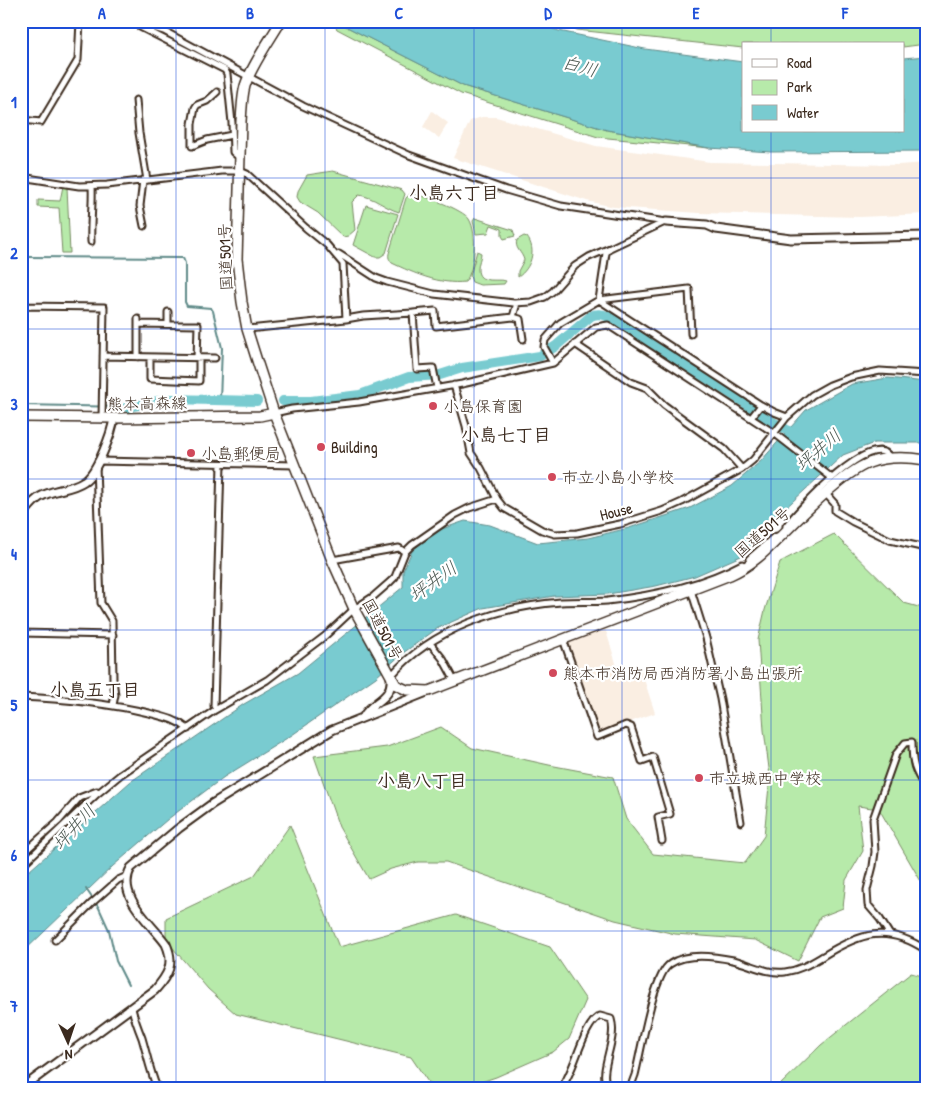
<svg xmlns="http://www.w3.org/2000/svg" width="947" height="1109" viewBox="0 0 947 1109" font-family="'Patrick Hand','Klee One',sans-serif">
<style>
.built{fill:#faeee2}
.green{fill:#b7eaaa;stroke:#798a64}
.water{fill:#79cbd0;stroke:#608b89}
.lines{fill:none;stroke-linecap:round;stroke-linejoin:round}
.stream{stroke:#608b89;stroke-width:2}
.river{stroke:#79cbd0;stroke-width:10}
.minor-casing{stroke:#3b2a1e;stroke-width:9}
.tertiary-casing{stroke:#3b2a1e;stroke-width:11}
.primary-casing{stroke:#3b2a1e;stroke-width:12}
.trunk-casing{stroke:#3b2a1e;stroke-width:12}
.minor{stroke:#fff;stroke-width:5}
.tertiary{stroke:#fff;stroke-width:7}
.primary{stroke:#fff;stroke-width:9}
.trunk{stroke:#fff;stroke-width:9}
.grid{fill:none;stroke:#1d4ed8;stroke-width:1;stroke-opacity:0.55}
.poi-dot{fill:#d1495b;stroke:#fff;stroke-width:2}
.labels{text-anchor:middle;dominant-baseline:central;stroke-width:4.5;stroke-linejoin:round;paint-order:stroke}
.street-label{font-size:16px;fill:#3b2a1e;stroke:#fff}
.poi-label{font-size:16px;fill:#3b2a1e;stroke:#fff;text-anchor:start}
.water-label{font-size:18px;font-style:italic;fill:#4e5a53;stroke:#fff}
.neighbourhood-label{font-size:18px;font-weight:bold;fill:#3b2a1e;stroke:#fff}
.neatline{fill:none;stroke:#1d4ed8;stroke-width:2}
.grid-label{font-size:16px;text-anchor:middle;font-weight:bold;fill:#1d4ed8}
</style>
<rect width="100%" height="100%" fill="#fff"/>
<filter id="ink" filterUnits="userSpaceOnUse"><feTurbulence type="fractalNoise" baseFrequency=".02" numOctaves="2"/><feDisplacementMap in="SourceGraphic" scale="10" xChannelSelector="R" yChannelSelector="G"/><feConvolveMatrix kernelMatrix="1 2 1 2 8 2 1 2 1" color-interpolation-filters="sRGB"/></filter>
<g filter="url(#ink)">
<path class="built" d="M432 111 448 123 439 138 423 127Z
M482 117H496L596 146 710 162 898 165 926 163V214L860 217 699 213 614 207 587 201 453 158 470 121Z
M605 628 620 676 641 670 655 713 597 734 567 642Z"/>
<path class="green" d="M331 21H340L347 27 463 86 607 130 709 148 598 137 461 94 337 29Z
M557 21H926V44L903 47V44H743V48L577 30Z
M333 171 402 190 405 194 399 212C385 208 374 197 359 195L352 202 355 230 348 236 343 237 318 213 300 202 297 197 298 191 307 175Z
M63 186 67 187 70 253H62L59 208 38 207V200L60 201Z
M410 194C420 193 464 210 469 219 478 233 475 270 465 282 440 285 413 273 392 263 388 258 388 256 390 250L406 198Z
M366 205 398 214 386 253 380 257H375L353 245Z
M475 218 513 230 515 236 504 239 502 236V229L491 225 488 233 476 234 473 221Z
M524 236 527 237C537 250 531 268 518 277V271L524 260C522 252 514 248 517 240Z
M477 251 481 253C481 258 478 263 478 269 478 285 497 278 506 281L504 284 480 285 472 282 470 276Z
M834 534 904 603 926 609V890L879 809 858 806 863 851 846 880 843 908 820 917 798 961 755 940 675 934 615 920 446 862H418L391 869 369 879 339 827 314 756 387 747 441 727 472 748 549 765 613 777 626 819 653 854 745 863 764 836 770 776 764 730 758 640 765 610 780 562Z
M290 825 339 947 456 915 550 947 586 1000 569 1039 553 1052 496 1077 463 1088H432L411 1057 236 1014 208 989 166 940V918L254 876Z
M911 973 926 977V1088H777L821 1045Z"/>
<path class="water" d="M340 21H528L559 31 645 49 743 62V131H903V58L926 56V151L771 152 709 148 607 130 463 86 347 27Z
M888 378 926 382V443H874L843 455 780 513 768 530 741 556 695 576 656 586 608 594 554 596 483 608 438 628 403 653 376 677 292 735 224 777 168 819 113 866 21 954V878L130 782 244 704 298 673 403 587V571L412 551 436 531 465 521 490 525 538 543 588 538 629 528 690 508 732 486 761 461 806 410 852 384Z"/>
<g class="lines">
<path class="stream" d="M27 257 183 258 185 263V302L187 306 211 308 213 311 222 348 220 400
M21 405 127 407
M86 889 99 908 109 930 116 961 128 985"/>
<path class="river" d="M283 401H311L360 395 409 377 440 375 462 368 540 356 556 346 591 316C602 311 610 318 620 323L744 402 764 417 798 436
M127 407 170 399 257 401"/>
<defs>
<path id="minor" d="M130 21 164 31 303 106 409 155 506 190 561 206 666 222
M140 27 225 70 227 74 232 123 233 152 240 158
M217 92 207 101 197 105 195 108 192 124V146L207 140 232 135
M136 100 139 133 147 180
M21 120 41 122 78 60 80 21
M21 177 79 186 107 185 222 171H240L247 174 306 228 327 245 343 264 346 319
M143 180 140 206 144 226
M91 242C90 223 93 205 92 186
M339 254 376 278 387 282 434 294 514 303 531 302 545 297 553 291 575 266 589 257 610 248
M599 300 761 405 774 412 787 417
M599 300 606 253 610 248 665 222
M21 306 104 307 102 418
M21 312 23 205 25 177
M413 313 435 311 436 326 513 317 517 303
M513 317 520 319 523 339
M138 324 198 325 197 358
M168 324V312
M247 329 346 319 363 316 413 313 417 369 433 368 437 388
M575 344 631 382 647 388 664 405 724 449 742 469
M103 356 215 358
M138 357V319
M150 357V379L199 381V358
M553 363 544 347 545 340 560 323 599 300 689 289 691 334
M454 385 466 426 471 453 481 468 497 499 504 508 542 530 555 534 577 533 620 524 662 511 682 502 742 469 753 460 787 417 812 395 830 385 851 377 880 371 926 374
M274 413 292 409 359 402 462 384 553 363 596 327 608 325 774 433 832 478
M751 418 761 405
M98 461 295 465
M96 466 101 603 112 621 113 679 115 695 113 705
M826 494 835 504V511L853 522 890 540 926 548
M786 526C797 511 874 427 890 458
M749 559 774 537 777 536
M332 560 399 548 405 552
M691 590 706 638 720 699 741 822
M21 633 113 635
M563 639 597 737 626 725 631 727 642 761 653 757 670 814 658 817 662 841
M430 643 443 659 455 681
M391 676C433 628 499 607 561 602 576 601 592 602 607 601 651 596 703 585 742 564
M21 697C65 699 107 703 149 713 164 717 176 719 188 729
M214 706 221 464
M21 855 58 822 79 798 97 791
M21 866 97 794 120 775 215 710 267 680 325 636 354 609 374 596 390 582 395 577 405 552 412 545 455 515 469 508 497 499
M890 935 880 919 868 905 867 890 873 866 875 852 873 819 896 754 905 743 912 742C912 764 914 770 926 789
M55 940 92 903 118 880 127 876
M132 1008C134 1018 138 1028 142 1038 147 1055 150 1071 157 1088
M561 1088C576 1070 582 1025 600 1016L611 1019C618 1041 598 1068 607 1088
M627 1088 632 1083 635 1075C641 1052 653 975 670 964 687 952 714 956 733 960 750 964 767 974 785 972 800 970 811 963 823 956 860 933 887 924 926 950"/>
<path id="tertiary" d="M666 222 707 225 716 229 791 239 926 236
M21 516C27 510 33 501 40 497 53 489 71 490 84 481 97 473 112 433 114 418
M364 716C372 701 393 699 391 678
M22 1088 155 990C168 975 175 964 166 944 151 923 115 895 131 868L179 828 212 804 332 730 427 692"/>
<path id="primary" d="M21 417 114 418 260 416 274 413"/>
<path id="trunk" d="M281 21C270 40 251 66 245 86 242 97 242 109 241 121L237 259 242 302 247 329 258 364 274 413 332 560 354 609 396 685 407 690 429 691 730 575C751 566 765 552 781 536 802 515 843 473 869 463 887 456 907 457 926 460"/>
</defs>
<use href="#minor" class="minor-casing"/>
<use href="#tertiary" class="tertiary-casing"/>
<use href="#primary" class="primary-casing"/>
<use href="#trunk" class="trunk-casing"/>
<use href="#minor" class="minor"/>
<use href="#tertiary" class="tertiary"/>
<use href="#primary" class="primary"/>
<use href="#trunk" class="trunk"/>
</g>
</g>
<path class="grid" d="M176 21V1088M325 21V1088M474 21V1088M622 21V1088M771 21V44M771 131V1088M21 178H926M21 329H926M21 479H926M21 630H926M21 780H926M21 931H926"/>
<g class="poi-dot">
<circle cx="433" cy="406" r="5"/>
<circle cx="321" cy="447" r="5"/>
<circle cx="191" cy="453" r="5"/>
<circle cx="552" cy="477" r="5"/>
<circle cx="553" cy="673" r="5"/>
<circle cx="699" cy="778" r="5"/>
</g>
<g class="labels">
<g class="street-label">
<text transform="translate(225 257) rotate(-92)">国道501号</text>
<text transform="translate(147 403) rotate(-1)">熊本高森線</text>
<text transform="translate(616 511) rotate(-14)">House</text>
<text transform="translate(762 532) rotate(-41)">国道501号</text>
<text transform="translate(383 629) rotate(62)">国道501号</text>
</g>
<g class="poi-label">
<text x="443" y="406">小島保育園</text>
<text x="331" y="447">Building</text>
<text x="201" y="453">小島郵便局</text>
<text x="562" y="477">市立小島小学校</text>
<text x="563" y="673">熊本市消防局西消防署小島出張所</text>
<text x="709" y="778">市立城西中学校</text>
</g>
<g class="water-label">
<text transform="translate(580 66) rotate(15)">白川</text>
<text transform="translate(818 450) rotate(-41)">坪井川</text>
<text transform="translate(433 581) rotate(-36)">坪井川</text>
<text transform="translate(74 827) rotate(-48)">坪井川</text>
</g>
<g class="neighbourhood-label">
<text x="454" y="192">小島六丁目</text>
<text x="506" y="434">小島七丁目</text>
<text x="95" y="689">小島五丁目</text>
<text x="422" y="780">小島八丁目</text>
</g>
</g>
<rect width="947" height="1109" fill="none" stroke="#fff" stroke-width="55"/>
<rect x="742" y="42" width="162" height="90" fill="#ffffff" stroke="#b1aaa5"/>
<rect x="752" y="59" width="25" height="8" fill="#ffffff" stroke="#b1aaa5"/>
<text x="787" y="68" font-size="15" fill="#3b2a1e">Road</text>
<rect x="752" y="80" width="25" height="15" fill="#b7eaaa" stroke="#b1aaa5"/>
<text x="787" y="92" font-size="15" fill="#3b2a1e">Park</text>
<rect x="752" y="105" width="25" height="15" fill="#79cbd0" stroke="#b1aaa5"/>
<text x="787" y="118" font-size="15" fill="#3b2a1e">Water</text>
<g transform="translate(68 1042) rotate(177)" stroke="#ffffff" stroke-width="4" paint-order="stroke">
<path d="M0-4L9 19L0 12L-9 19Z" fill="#3b2a1e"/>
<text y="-8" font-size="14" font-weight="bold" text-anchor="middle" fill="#3b2a1e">N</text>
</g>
<rect x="28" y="28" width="892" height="1054" class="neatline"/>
<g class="grid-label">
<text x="102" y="19">A</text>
<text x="250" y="19">B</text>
<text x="399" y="19">C</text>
<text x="548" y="19">D</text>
<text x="696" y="19">E</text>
<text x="845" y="19">F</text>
<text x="14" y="108">1</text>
<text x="14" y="259">2</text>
<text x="14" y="410">3</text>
<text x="14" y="560">4</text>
<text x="14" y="711">5</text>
<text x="14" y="861">6</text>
<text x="14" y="1012">7</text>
</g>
</svg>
